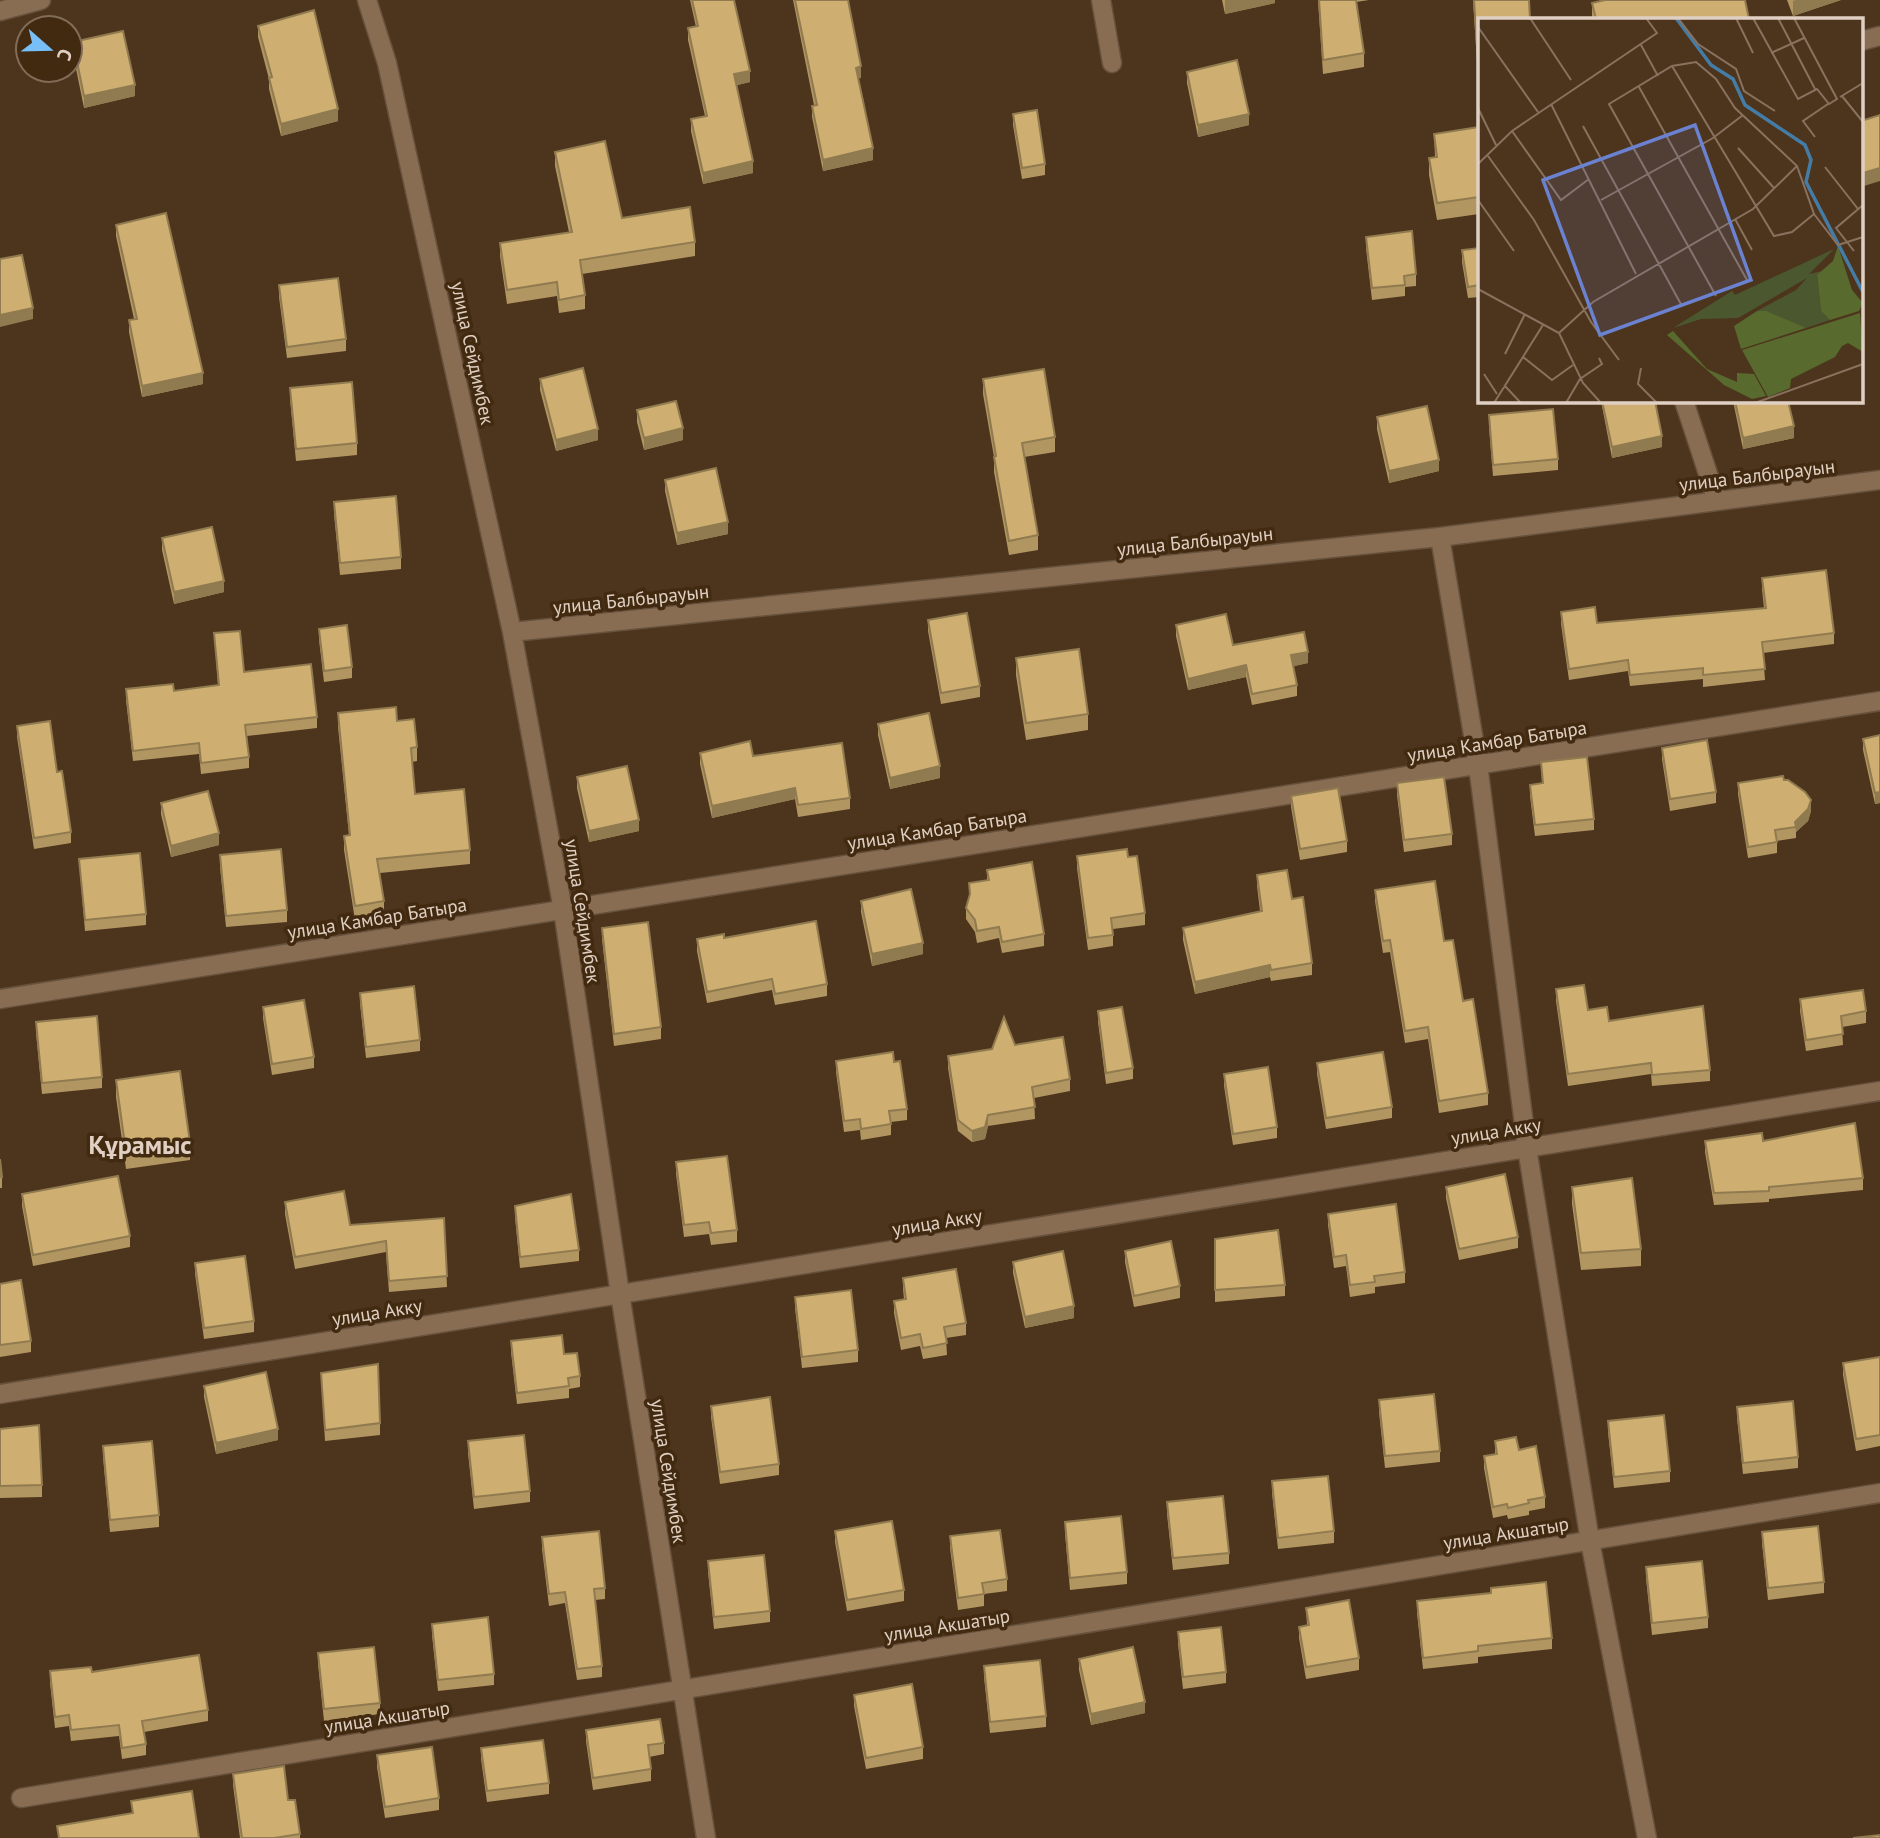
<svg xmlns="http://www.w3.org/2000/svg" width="1880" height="1838" viewBox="0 0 1880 1838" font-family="'PT Sans',sans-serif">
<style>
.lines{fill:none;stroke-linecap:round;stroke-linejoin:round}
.minor-casing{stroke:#66513d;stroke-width:21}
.minor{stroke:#896d53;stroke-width:18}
.wall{fill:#b19661}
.shaded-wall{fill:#907a4f}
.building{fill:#ceaf71;stroke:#907a4f;stroke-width:2}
.labels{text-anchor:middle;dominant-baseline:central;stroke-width:7;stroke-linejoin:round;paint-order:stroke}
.street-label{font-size:19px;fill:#e0d0c3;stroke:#422a11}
.district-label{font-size:26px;font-weight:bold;fill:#e0d0c3;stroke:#422a11}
.inset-river{fill:none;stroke:#457ca6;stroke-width:3.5}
.inset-road{fill:none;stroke:#88725f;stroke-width:2}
.view{fill:#6b82d0;fill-opacity:0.15;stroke:#6b82d0;stroke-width:3.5}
.inset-edge{fill:none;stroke:#e0d0c3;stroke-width:3.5}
</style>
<rect width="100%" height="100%" fill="#4d341c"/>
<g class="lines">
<defs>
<path id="minor" d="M367 0 387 63 512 632 563 910 620 1294 706 1838
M1101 0 1112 63
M0 11 41 0
M1861 41 1880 36
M1684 401 1717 501
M1440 537 1478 765 1527 1148 1590 1541 1647 1838
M512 632 1440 537 1880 480
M0 999 1880 701
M0 1394 1880 1091
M21 1798 1880 1493"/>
</defs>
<use href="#minor" class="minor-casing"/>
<use href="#minor" class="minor"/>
</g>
<path class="wall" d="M690 0H734L750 82 737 85 753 173 703 184 691 131V119L705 116 688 40V28L696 27Z
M793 0H848L861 78H858L873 160 823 171 812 117V106L814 105Z
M1222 0H1275V3L1225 14Z
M1318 0H1369L1356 2 1364 53V67L1323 74Z
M1473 0H1529L1479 19V62H1477Z
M1787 0H1841L1793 16Z
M1592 3 1749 19H1592Z
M258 26 338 121 281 136 269 89V79L258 37Z
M73 42 135 96 84 108 73 54Z
M1187 72 1249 125 1198 137 1187 83Z
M1013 114 1045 164V175L1022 179 1013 125Z
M1479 127V214L1437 220 1429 175V158L1435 157 1434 134Z
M555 152 622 218 695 242V256L582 274 585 295V309L559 313 557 296 507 304 500 256V243L569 232 555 166Z
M116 225 203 384 142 397 129 332V320L134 319 116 236Z
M1366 237 1416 274V286L1405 287V296L1372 300 1366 248Z
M1479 248V297L1468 298 1462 262V250Z
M279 285 346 339V351L287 358 279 297Z
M540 379 598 440 556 451 540 390Z
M983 379 1055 437V452L1024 457 1038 535V550L1009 555 994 472V457L983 394Z
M290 388 357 443V455L296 461 290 399Z
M1601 401H1655L1662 447 1612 458Z
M1733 401H1788L1794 438 1743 449Z
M637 410 683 440 644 450 637 422Z
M1489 415 1558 459V470L1493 476 1489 427Z
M1377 417 1439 471 1389 483 1377 429Z
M665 480 728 534 677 545 665 491Z
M334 502 401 557V569L340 575 334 514Z
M162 538 224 592 174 604 162 550Z
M1762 578 1834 633V644L1763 653 1765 680 1703 687V679L1630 686 1628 671 1569 680 1561 624V612L1597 623 1764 608 1762 589Z
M928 620 980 686V697L941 704 928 631Z
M1176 625 1233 645 1308 663 1293 666 1297 685V696L1252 705 1246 677 1188 690 1176 636Z
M319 629 352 667V678L324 682 319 640Z
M214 633 244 672 317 717V728L247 736 249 757V768L201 774 199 754 133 761 126 700V689L174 691 218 685Z
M1016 658 1088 714V730L1026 740 1016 675Z
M338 713 397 721 417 747V761L412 762 415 794 470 850V864L380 873 384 901V915L355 920 344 850V836L349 835 338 727Z
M878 724 940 778 890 789 878 735Z
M17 726 57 772 71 832V843L34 849 17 737Z
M1880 735V803L1875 804 1863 750V739Z
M1662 748 1716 792V803L1670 811 1662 759Z
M700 753 753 756 850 798V809L798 817 795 799 712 818 700 764Z
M1541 762 1594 819V830L1535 836 1530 796V785L1542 783Z
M577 777 639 831 589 842 577 788Z
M1784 780 1811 811 1808 821 1796 832V838L1777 841V853L1748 858 1738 794V783Z
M1397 783 1452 834V845L1404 852 1397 795Z
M1291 796 1347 841V852L1300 860 1291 807Z
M161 803 219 845 171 857 161 814Z
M220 855 287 910V922L226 927 220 867Z
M1077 856 1128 857 1145 913V925L1113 929V946L1088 950 1077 868Z
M79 859 146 914V925L85 931Z
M987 870 1044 934V946L1002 953 999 938 977 943 975 932 966 919V908L969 897V883L987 880Z
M1257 875 1292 899 1312 963V975L1271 981 1270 977 1195 994 1183 940V928L1260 911 1257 886Z
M1375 890 1444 941 1463 1001 1488 1093V1105L1439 1113 1428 1039 1405 1043 1390 952 1383 953 1375 901Z
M861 901 923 954 872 966 861 912Z
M602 928 661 1027V1039L614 1046 602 939Z
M724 938 827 984V996L775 1005 772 990 707 1003 697 951V939Z
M1556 989 1588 1010 1609 1021 1710 1070V1081L1652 1086 1651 1074 1568 1086 1556 1001Z
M360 993 420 1040V1051L366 1058 360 1004Z
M1800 999 1866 1011V1023L1842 1027 1843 1045 1806 1051 1800 1011Z
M263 1007 314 1057V1068L272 1075 263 1018Z
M1098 1011 1133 1068V1079L1106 1084 1098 1022Z
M36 1022 102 1077V1088L42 1094 36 1033Z
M1015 1045 1070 1079V1091L1034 1098 1035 1119 988 1126 985 1139 972 1142 958 1131 948 1068V1056Z
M836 1061 894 1062 907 1109V1120L891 1122V1135L861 1140 860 1130 844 1132 836 1072Z
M1317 1063 1392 1107V1118L1326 1129 1317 1074Z
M1224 1074 1277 1127V1138L1233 1145 1224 1086Z
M116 1080 190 1143V1160L126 1169 116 1097Z
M1705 1141H1763L1863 1178V1190L1769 1199V1202L1714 1205 1705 1152Z
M0 1159 2 1177V1188H0Z
M676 1162 737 1230V1242L711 1245 709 1234 684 1237 676 1174Z
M1446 1187 1518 1237V1248L1459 1260 1446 1198Z
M1572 1187 1641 1249V1266L1581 1270 1572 1204Z
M22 1194 130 1236V1247L33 1266 22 1206Z
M285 1202 350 1225 444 1218 447 1287 389 1292 386 1252 295 1269 285 1214Z
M515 1206 579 1250V1261L520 1268 515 1217Z
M1328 1214 1405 1272V1283L1375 1287V1293L1350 1297 1346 1266 1334 1268 1328 1225Z
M1215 1239 1285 1285V1296L1215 1302Z
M1125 1251 1180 1286V1298L1134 1307 1125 1262Z
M1013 1262 1074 1318 1025 1328 1013 1273Z
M195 1263 254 1321V1332L204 1339 195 1274Z
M903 1278 966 1323V1335L946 1338 947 1355 923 1359 920 1346 901 1350 894 1313V1301L904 1299 903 1289Z
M0 1284 31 1341V1352L0 1357Z
M795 1297 858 1350V1362L802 1368 795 1308Z
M511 1341 564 1354 580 1376V1387L569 1389V1398L517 1404 511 1352Z
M1880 1357V1446L1856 1451 1843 1375V1363Z
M321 1373 380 1423V1435L325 1441Z
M204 1386 278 1440 216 1454 204 1397Z
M1379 1400 1440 1451V1462L1385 1468 1379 1412Z
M711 1406 779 1464V1475L720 1484 711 1417Z
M1737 1407 1798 1457V1468L1743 1474 1737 1418Z
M1608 1421 1670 1471V1482L1614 1488 1608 1432Z
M0 1429 42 1485V1497L0 1498Z
M468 1441 530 1491V1502L474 1509 468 1453Z
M1495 1441 1519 1450 1545 1497V1508L1529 1511V1515L1508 1519 1507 1515 1493 1518 1484 1468V1456L1495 1455Z
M103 1446 159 1515V1527L110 1532 103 1457Z
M1272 1481 1334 1531V1543L1278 1549 1272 1493Z
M1167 1502 1229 1553V1564L1173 1570 1167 1514Z
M1065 1522 1127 1572V1584L1070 1590 1065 1533Z
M835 1531 904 1590V1601L847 1611 835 1542Z
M1762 1532 1824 1582V1593L1768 1600 1762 1543Z
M950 1536 1007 1579V1591L984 1594V1606L958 1610 950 1548Z
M542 1537 605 1588V1599L595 1600 602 1666V1677L577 1680 565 1603 549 1606 542 1549Z
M708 1561 770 1611V1622L714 1629 708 1572Z
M1646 1567 1708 1617V1628L1652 1635 1646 1578Z
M1491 1588 1552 1638V1649L1478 1657V1663L1423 1669 1417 1613V1601L1491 1593Z
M1306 1608 1359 1658V1670L1306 1679 1299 1638V1627L1307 1625Z
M432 1624 494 1674V1685L438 1691 432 1635Z
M1178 1632 1226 1672V1683L1183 1689 1178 1644Z
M318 1653 380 1703V1714L324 1721 318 1664Z
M1079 1659 1145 1713 1091 1725 1079 1670Z
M984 1666 1046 1716V1727L990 1733 984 1677Z
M50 1671 92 1672 208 1710V1721L144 1732 146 1744V1755L122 1759 119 1736 71 1741 69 1726 55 1728 50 1683Z
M854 1695 923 1747V1759L866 1769 854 1706Z
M586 1730 664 1743V1754L649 1757 651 1769V1781L593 1790 586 1741Z
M481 1748 549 1783V1794L487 1802 481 1759Z
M377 1755 439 1798V1810L385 1818 377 1767Z
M233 1774 288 1800 300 1834V1838H240L233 1785Z"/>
<path class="shaded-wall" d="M1225 0H1275V3L1225 14Z
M1796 0H1841L1793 16V1Z
M861 66V78L856 79V68Z
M750 71V82L734 86V74Z
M135 85V96L84 108V96Z
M338 109V121L281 136V124Z
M1249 114V125L1198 137V125Z
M873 148V160L823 171V160Z
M753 161V173L703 184V173Z
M1880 168V181L1864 186V190L1861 191V177L1863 173Z
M33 308V319L0 327V315Z
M203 373V384L142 397V386Z
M1794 426V438L1743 449V438Z
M683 428V440L644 450V438Z
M598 429V440L556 451V440Z
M1662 436V447L1612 458V447Z
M1439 460V471L1389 483V471Z
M728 522V534L677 545V533Z
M224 581V592L174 604V592Z
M1308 652V663L1291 667V655Z
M1246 665V677L1188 690V679Z
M940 766V778L890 789V778Z
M795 788V799L712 818V806Z
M1880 792V803L1875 804V793Z
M1811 800V811L1808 821 1796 832 1795 822Z
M639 820V831L589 842V831Z
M219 833V845L171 857V846Z
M923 943V954L872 966V954Z
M1270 965V977L1195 994V982Z
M988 1115V1126L985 1139 972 1142V1131Z
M1074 1306V1318L1025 1328V1317Z
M278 1429V1440L216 1454V1443Z
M1145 1702V1713L1091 1725V1714Z"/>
<path class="building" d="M692 0H734L750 71 734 74 753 161 703 173 691 119 707 116 688 28 698 26Z
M795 0H848L861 66 856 68 873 148 823 160 812 106 817 105Z
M1319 0H1356L1364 53 1323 60Z
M1474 0H1529L1530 19H1479V46H1477Z
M1605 0H1745L1749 19H1596L1592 3Z
M314 10 338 109 281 124 269 78 272 77 258 26Z
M123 31 135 85 84 96 73 42Z
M1237 60 1249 114 1198 125 1187 72Z
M1037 110 1045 164 1022 168 1013 114Z
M1880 115V168L1863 173 1864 176 1861 177V121Z
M1479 127V197L1437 203 1429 158 1437 157 1434 134Z
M605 141 622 218 690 207 695 242 580 260 585 295 559 300 557 282 507 290 500 243 572 232 555 152Z
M166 213 203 373 142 386 129 320 137 319 116 225Z
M1412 231 1416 274 1404 276 1405 285 1372 288 1366 237Z
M1479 248V285L1468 287 1462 250Z
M22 255 33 308 0 315V259Z
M338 278 346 339 287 347 279 285Z
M583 368 598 429 556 440 540 379Z
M1044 369 1055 437 1022 443 1038 535 1009 541 994 457 996 456 983 379Z
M352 382 357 443 296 449 290 388Z
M676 401 683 428 644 438 637 410Z
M1602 401H1655L1662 436 1612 447Z
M1735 401H1788L1794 426 1743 438Z
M1427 406 1439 460 1389 471 1377 417Z
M1553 409 1558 459 1493 465 1489 415Z
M716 468 728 522 677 533 665 480Z
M396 496 401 557 340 563 334 502Z
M212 527 224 581 174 592 162 538Z
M1826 570 1834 633 1762 642 1765 669 1703 675V668L1630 675 1628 660 1569 669 1561 612 1595 607 1597 623 1766 608 1762 578Z
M967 613 980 686 941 693 928 620Z
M1226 614 1233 645 1304 632 1308 652 1291 655 1297 685 1252 694 1246 665 1188 679 1176 625Z
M347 625 352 667 324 671 319 629Z
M240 631 244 672 311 664 317 717 245 725 249 757 201 763 199 743 133 751 126 689 173 684 174 691 219 685 214 633Z
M1079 649 1088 714 1026 723 1016 658Z
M396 707 397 721 414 719 417 747 411 748 415 794 464 789 470 850 377 859 384 901 355 906 344 836 350 835 338 713Z
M929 713 940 766 890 778 878 724Z
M50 721 57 772 62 771 71 832 34 838 17 726Z
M1880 735V792L1875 793 1863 739Z
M1707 740 1716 792 1670 799 1662 748Z
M750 741 753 756 842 743 850 798 798 805 795 788 712 806 700 753Z
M1587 757 1594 819 1535 825 1530 785 1543 783 1541 762Z
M627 766 639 820 589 831 577 777Z
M1783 776 1784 780H1788L1805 792 1811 800 1808 809 1795 822 1796 827 1775 830 1777 842 1748 847 1738 783Z
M1444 777 1452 834 1404 840 1397 783Z
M1338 788 1347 841 1300 849 1291 796Z
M208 791 219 833 171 846 161 803Z
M281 849 287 910 226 916 220 855Z
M1127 849 1128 857 1137 856 1145 913 1111 918 1113 935 1088 938 1077 856Z
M140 853 146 914 85 920 79 859Z
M1032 862 1044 934 1002 942 999 927 977 931 975 920 966 908 970 894 969 883 989 880 987 870Z
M1287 870 1292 899 1303 897 1312 963 1271 970 1270 965 1195 982 1183 928 1262 911 1257 875Z
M1435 881 1444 941 1453 940 1463 1001 1473 999 1488 1093 1439 1101 1428 1027 1405 1031 1390 940 1383 941 1375 890Z
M911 889 923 943 872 954 861 901Z
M816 921 827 984 775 994 772 979 707 992 697 939 724 934V938Z
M648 922 661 1027 614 1034 602 928Z
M1584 985 1588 1010 1607 1007 1609 1021 1703 1006 1710 1070 1652 1075 1651 1063 1568 1074 1556 989Z
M414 986 420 1040 366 1047 360 993Z
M1863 990 1866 1011 1841 1016 1843 1034 1806 1040 1800 999Z
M304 1000 314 1057 272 1064 263 1007Z
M1122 1007 1133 1068 1106 1073 1098 1011Z
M97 1016 102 1077 42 1083 36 1022Z
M1004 1017 1015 1045 1063 1037 1070 1079 1032 1087 1035 1107 988 1115 985 1127 972 1131 958 1120 948 1056 992 1049Z
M893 1052 894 1062 900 1061 907 1109 889 1111 891 1124 861 1129 860 1119 844 1121 836 1061Z
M1383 1052 1392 1107 1326 1118 1317 1063Z
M1268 1067 1277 1127 1233 1134 1224 1074Z
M180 1071 190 1143 126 1152 116 1080Z
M1855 1123 1863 1178 1769 1187V1191L1714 1193 1705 1141 1762 1133 1763 1141Z
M727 1156 737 1230 711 1233 709 1222 684 1225 676 1162Z
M0 1159 2 1177H0Z
M1505 1174 1518 1237 1459 1249 1446 1187Z
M118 1176 130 1236 33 1255 22 1194Z
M1632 1178 1641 1249 1581 1253 1572 1187Z
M344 1191 350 1225 444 1218 447 1276 389 1281 386 1241 295 1257 285 1202Z
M571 1194 579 1250 520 1257 515 1206Z
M1396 1204 1405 1272 1374 1276 1375 1282 1350 1285 1346 1255 1334 1257 1328 1214Z
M1278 1230 1285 1285 1215 1290V1239Z
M1171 1241 1180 1286 1134 1296 1125 1251Z
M1063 1251 1074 1306 1025 1317 1013 1262Z
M245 1256 254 1321 204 1328 195 1263Z
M956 1269 966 1323 944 1327 947 1343 923 1348 920 1334 901 1338 894 1301 906 1299 903 1278Z
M21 1280 31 1341 0 1345V1284Z
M851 1290 858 1350 802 1357 795 1297Z
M562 1335 564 1354 577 1353 580 1376 568 1378 569 1386 517 1393 511 1341Z
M1880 1357V1435L1856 1439 1843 1363Z
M378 1364 380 1423 325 1430 321 1373Z
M266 1372 278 1429 216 1443 204 1386Z
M1434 1394 1440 1451 1385 1456 1379 1400Z
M770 1397 779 1464 720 1472 711 1406Z
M1793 1401 1798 1457 1743 1463 1737 1407Z
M1664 1415 1670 1471 1614 1477 1608 1421Z
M39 1425 42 1485 0 1486V1429Z
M524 1435 530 1491 474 1497 468 1441Z
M1516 1437 1519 1450 1536 1446 1545 1497 1528 1500 1529 1503 1508 1508 1507 1504 1493 1507 1484 1456 1497 1454 1495 1441Z
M152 1441 159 1515 110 1520 103 1446Z
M1328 1476 1334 1531 1278 1538 1272 1481Z
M1223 1496 1229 1553 1173 1558 1167 1502Z
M1121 1516 1127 1572 1070 1578 1065 1522Z
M892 1521 904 1590 847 1600 835 1531Z
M1818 1526 1824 1582 1768 1588 1762 1532Z
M1000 1530 1007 1579 982 1583 984 1594 958 1598 950 1536Z
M599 1531 605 1588 594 1589 602 1666 577 1669 565 1592 549 1594 542 1537Z
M764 1555 770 1611 714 1617 708 1561Z
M1702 1561 1708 1617 1652 1623 1646 1567Z
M1546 1582 1552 1638 1478 1646V1651L1423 1658 1417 1601 1491 1593V1588Z
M1349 1600 1359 1658 1306 1667 1299 1627 1309 1625 1306 1608Z
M488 1617 494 1674 438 1680 432 1624Z
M1221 1627 1226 1672 1183 1677 1178 1632Z
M374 1647 380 1703 324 1709 318 1653Z
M1133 1647 1145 1702 1091 1714 1079 1659Z
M199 1655 208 1710 142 1721 146 1744 122 1748 119 1725 71 1730 69 1715 55 1717 50 1671 91 1667 92 1672Z
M1040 1660 1046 1716 990 1722 984 1666Z
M912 1684 923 1747 866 1758 854 1695Z
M660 1719 664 1743 648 1745 651 1769 593 1778 586 1730Z
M543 1740 549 1783 487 1791 481 1748Z
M432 1747 439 1798 385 1807 377 1755Z
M284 1766 288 1800H295L300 1834 274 1838H242L233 1774Z
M192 1791 199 1838H59L57 1826 133 1813 131 1801Z
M1880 1835V1838H1853Z"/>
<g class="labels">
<g class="street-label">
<text transform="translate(473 353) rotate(78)">улица Сейдимбек</text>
<text transform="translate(1757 475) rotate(-7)">улица Балбырауын</text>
<text transform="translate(1195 541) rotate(-6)">улица Балбырауын</text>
<text transform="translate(631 599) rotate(-6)">улица Балбырауын</text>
<text transform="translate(1497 741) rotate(-9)">улица Камбар Батыра</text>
<text transform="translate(937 829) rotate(-9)">улица Камбар Батыра</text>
<text transform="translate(583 911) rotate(81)">улица Сейдимбек</text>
<text transform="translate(377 918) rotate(-9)">улица Камбар Батыра</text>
<text transform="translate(1496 1131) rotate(-9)">улица Акку</text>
<text transform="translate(937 1222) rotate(-9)">улица Акку</text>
<text transform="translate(377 1312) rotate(-9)">улица Акку</text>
<text transform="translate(669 1471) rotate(81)">улица Сейдимбек</text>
<text transform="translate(1506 1533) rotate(-9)">улица Акшатыр</text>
<text transform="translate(947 1625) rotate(-9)">улица Акшатыр</text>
<text transform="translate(387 1717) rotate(-9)">улица Акшатыр</text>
</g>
<g class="district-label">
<text x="140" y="1144">Құрамыс</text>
</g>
</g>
<g transform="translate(1478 18)">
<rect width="385" height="385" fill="#4d341c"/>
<path d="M356 231 331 256 345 253 339 258 343 293 352 302 328 310 279 293 318 272 329 260 260 300 223 301 195 310 254 273 257 277Z" fill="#4b582f"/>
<path d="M360 228 374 272 385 285 381 293 352 302 343 293 339 257 355 243ZM279 293H288L328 310 263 331 256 308ZM382 295 385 334 370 325 364 328 357 339 313 361 312 370 290 379 264 332ZM195 313 229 351 259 364V355L276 356 288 378 274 381 246 367 189 317Z" fill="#586a2e"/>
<path class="inset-river" d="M198 0 233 47 255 61 267 87 327 127 333 142 328 164 385 274"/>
<path class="inset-road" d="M52 0 93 62M200 0 220 26 258 51 266 73 297 93M258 0 275 35M275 0 320 81 339 71 351 86 359 81 316 0M300 0 337 71M0 9 60 94M163 27 180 58M293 35 326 20M194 48 296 218 314 214 336 196 319 148 257 90 238 61 218 44 194 48 131 86 238 278M161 69 269 262M364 78 385 104M362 79 385 65M73 86 158 256M0 90 18 127M105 108 204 288M34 113 83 182 111 161M337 119 325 103 350 86M260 130 296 170M10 138 56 202 113 304 141 342M0 146 34 113 179 15 168 0M347 149 380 191M0 182 36 233M123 182 235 120 265 97M336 196 360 227 385 219M257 201 274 232M376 233 358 210 385 187M0 271 81 315 105 365 123 385M81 315 115 284 275 191 319 148M27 336 47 296M45 339 74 362 95 347M163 350 160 366 179 385M6 356 19 376M26 367 42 384M16 385 65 307M88 385 102 361 124 346 121 340M277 385 385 346"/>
<path class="view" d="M217 107 273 262 122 317 65 162Z"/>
<rect width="385" height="385" class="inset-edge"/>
</g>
<g transform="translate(49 49) rotate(110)"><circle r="33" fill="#422a11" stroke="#816c58" stroke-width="2"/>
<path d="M0-5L12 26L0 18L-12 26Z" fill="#78bff7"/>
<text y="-10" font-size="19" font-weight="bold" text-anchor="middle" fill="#e0d0c3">С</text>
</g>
</svg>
